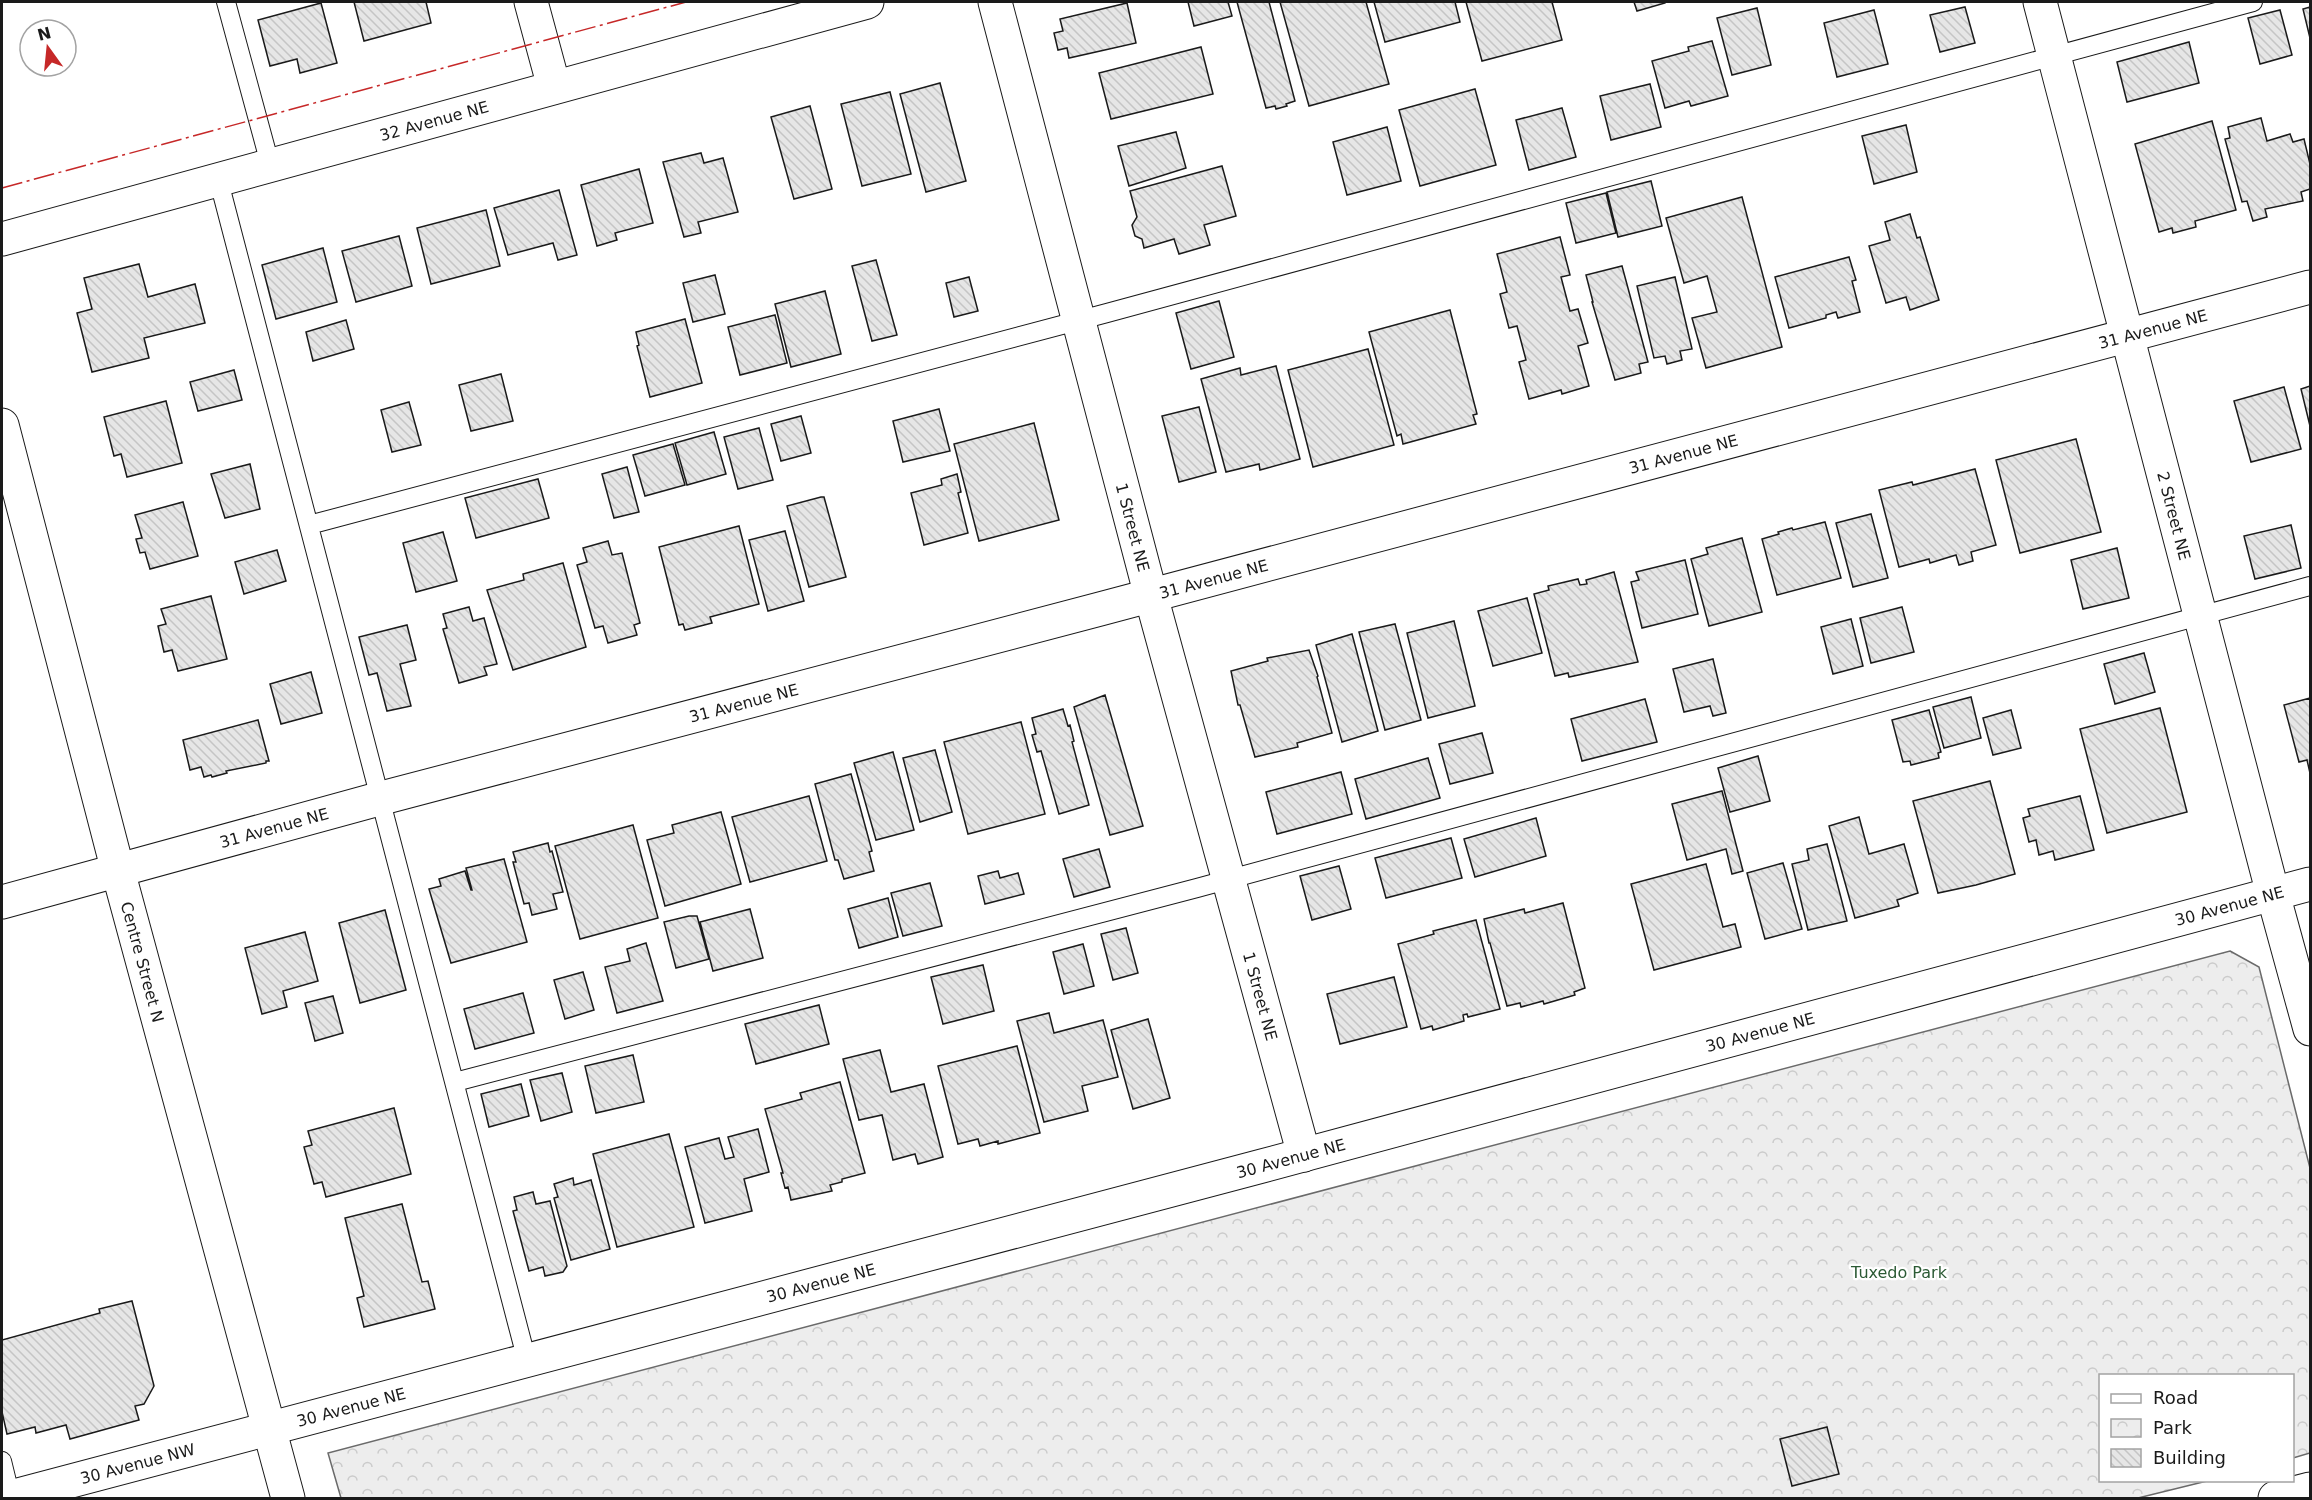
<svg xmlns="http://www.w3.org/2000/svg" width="2312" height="1500" viewBox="0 0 2312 1500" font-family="'DejaVu Sans',sans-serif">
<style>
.park{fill:url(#park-crowns);stroke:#6a6a6a;stroke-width:1.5}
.building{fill:url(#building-back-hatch);stroke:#1a1a1a;stroke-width:1.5}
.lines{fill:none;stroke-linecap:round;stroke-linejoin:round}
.lane-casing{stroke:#1a1a1a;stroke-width:20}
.street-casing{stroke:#1a1a1a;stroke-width:35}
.secondary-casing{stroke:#1a1a1a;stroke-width:35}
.lane{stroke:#fff;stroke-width:18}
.street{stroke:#fff;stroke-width:33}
.secondary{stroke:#fff;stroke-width:33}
.power{stroke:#c62828;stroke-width:1.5;stroke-dasharray:21 4.5 3 4.5;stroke-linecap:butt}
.labels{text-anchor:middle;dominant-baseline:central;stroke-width:4.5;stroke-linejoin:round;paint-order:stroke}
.street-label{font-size:16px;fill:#1a1a1a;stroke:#fff}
.park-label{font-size:16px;fill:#2b5a34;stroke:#fff}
</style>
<defs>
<pattern id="park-crowns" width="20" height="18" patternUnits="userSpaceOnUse" patternTransform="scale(1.5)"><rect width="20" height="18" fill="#ededed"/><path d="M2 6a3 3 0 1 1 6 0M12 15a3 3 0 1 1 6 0" fill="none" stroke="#cbcbcb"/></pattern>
<pattern id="building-back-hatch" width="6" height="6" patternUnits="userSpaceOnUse" patternTransform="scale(1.5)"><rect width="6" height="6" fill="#e6e6e6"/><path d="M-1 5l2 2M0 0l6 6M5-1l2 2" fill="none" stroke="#c5c5c5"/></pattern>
</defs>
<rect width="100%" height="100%" fill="#fff"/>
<path class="park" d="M2230 951 2259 967 2310 1168V1453L2293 1458 2292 1376H2100V1480L2207 1481 2138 1498H341L328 1453Z"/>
<path class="building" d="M354 2H426L431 23 364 41Z
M1188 2H1228L1232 16 1194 26Z
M1237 2H1269L1295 101 1286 104 1287 106 1276 109 1275 106 1266 108Z
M1280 2H1366L1389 84 1309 106Z
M1374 2H1455L1460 22 1385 42Z
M1466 2H1552L1562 40 1482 61Z
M1634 2H1665V3L1637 11Z
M321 3 337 63 300 73 297 59 270 66 258 20Z
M1127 3 1136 43 1069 58 1067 48 1058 50 1054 33 1063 31 1060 19Z
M1965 7 1975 43 1940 52 1930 15Z
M2310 7V38L2303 9Z
M1757 8 1771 65 1732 75 1717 18Z
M1874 10 1888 64 1837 77 1824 23Z
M2280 10 2292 55 2260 64 2248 18Z
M1712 41 1728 96 1691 106 1689 101 1665 108 1652 61 1689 51 1688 47Z
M2189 42 2199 83 2127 102 2117 62Z
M1201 47 1213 94 1111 119 1099 73Z
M940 83 966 181 926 192 900 94Z
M1650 84 1661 127 1611 140 1600 96Z
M1475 89 1496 165 1420 186 1399 110Z
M890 92 911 174 862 186 841 104Z
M810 106 832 189 794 199 771 117Z
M1562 108 1576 157 1529 170 1516 120Z
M2261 118 2267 141 2290 134 2293 142 2304 139 2310 164V189L2301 192 2303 201 2265 209 2267 217 2253 221 2247 201 2242 202 2225 139 2230 138 2228 127Z
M2212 121 2236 210 2195 221 2196 227 2173 233 2172 228 2159 232 2135 144Z
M1906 125 1917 172 1874 184 1862 136Z
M1387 127 1401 181 1347 195 1333 142Z
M1176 132 1186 168 1129 186 1118 146Z
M701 153 704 163 723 158 738 212 698 222 701 233 684 237 663 162Z
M1222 166 1236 216 1204 225 1210 245 1179 254 1174 239 1144 248 1142 239 1135 236 1132 225 1137 217 1130 191Z
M639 169 653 223 615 233 617 240 597 246 581 185Z
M1651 181 1662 226 1618 237 1607 192Z
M559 190 577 255 558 260 553 243 508 255 494 208Z
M1606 193 1616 233 1576 243 1566 203Z
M1742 197 1782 347 1706 368 1692 318 1717 312 1707 276 1684 283 1666 218Z
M486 210 500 266 431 284 417 228Z
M1910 214 1917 238 1920 237 1939 300 1910 310 1906 297 1886 303 1869 246 1890 240 1885 222Z
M399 236 412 286 356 302 342 251Z
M1560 237 1570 275 1561 277 1570 311 1578 309 1588 343 1578 346 1589 386 1562 394 1561 390 1529 399 1519 362 1526 360 1517 326 1509 328 1500 294 1507 292 1497 254Z
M323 248 337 302 276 319 262 265Z
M1849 257 1856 280 1852 281 1860 312 1838 318 1836 312 1826 315V318L1789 328 1775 277Z
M876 260 897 335 872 341 852 266Z
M139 264 148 297 195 284 205 323 144 338 149 358 92 372 77 313 92 309 84 278Z
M1622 266 1648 362 1639 364 1641 373 1615 380 1592 302H1593L1586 275Z
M715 275 725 314 693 322 683 283Z
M969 277 978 311 954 317 946 283Z
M1675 277 1692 349 1680 351 1682 360 1667 364 1665 356 1654 358 1637 286Z
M825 291 841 354 791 367 775 304Z
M1219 301 1234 357 1191 369 1176 313Z
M1450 310 1477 414 1473 415 1476 424 1403 444 1401 434 1397 436 1369 332Z
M775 315 787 363 740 375 728 327Z
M685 319 702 383 650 397 637 346 639 345 636 332Z
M346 320 354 349 313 361 306 332Z
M1368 349 1394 445 1313 467 1288 370Z
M1276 366 1300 459 1260 470 1259 464 1226 472 1201 379 1240 368 1241 375Z
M234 370 242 400 198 411 190 382Z
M501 374 513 421 471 431 459 385Z
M2310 386V426L2301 389Z
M2284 387 2301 449 2251 462 2234 401Z
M166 401 182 463 127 477 121 454 114 456 104 417Z
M409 402 421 445 392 452 381 410Z
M1199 407 1216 472 1179 482 1162 416Z
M939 409 950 451 903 462 893 421Z
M801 416 811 453 781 461 771 424Z
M1034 423 1059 520 979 541 954 444Z
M759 428 773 480 738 489 724 437Z
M714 432 726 474 687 485 675 443Z
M2076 439 2101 532 2020 553 1996 460Z
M673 444 685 485 645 496 633 455Z
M250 464 260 509 225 518 211 474Z
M627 467 639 512 614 518 602 474Z
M1975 469 1996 545 1971 552 1973 561 1959 565 1956 555 1930 563 1929 559 1899 567 1879 490 1912 482 1913 485Z
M957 474 961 492 958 493 968 533 924 545 911 493 942 485 941 479Z
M538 479 549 518 476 538 465 498Z
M821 497H824L846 577 809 587 787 506Z
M183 502 198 556 150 569 145 552 140 553 136 539 142 538 135 515Z
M1871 514 1888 578 1853 587 1836 523Z
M1825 522 1841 578 1777 595 1762 539 1779 534 1778 532 1792 528 1793 530Z
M2291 525 2301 568 2255 579 2244 536Z
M739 526 759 604 710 617 712 623 685 630 683 624 679 625 659 547Z
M785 531 804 601 768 611 749 540Z
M443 532 457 581 416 592 403 543Z
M1742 538 1762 612 1709 626 1691 559 1708 554 1706 548Z
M608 541 612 555 622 553 640 623 634 625 637 635 608 643 603 626 595 628 577 565 587 562 583 548Z
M2117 548 2129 598 2083 609 2071 560Z
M277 550 286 581 244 594 235 562Z
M1685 560 1698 614 1642 628 1631 582 1639 580 1636 572Z
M563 563 586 647 513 670 487 590 524 580 523 574Z
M1614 572 1638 662 1569 677 1568 673 1555 676 1534 594 1549 590 1548 586 1578 579 1580 585 1587 584 1586 580Z
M211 596 227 659 178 671 172 650 164 652 158 626 166 624 161 609Z
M1527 598 1542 653 1493 666 1478 611Z
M469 607 473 621 484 618 497 664 484 667 487 675 459 683 443 629 447 628 443 614Z
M1902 607 1914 652 1871 663 1860 618Z
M1851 619 1863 666 1833 674 1821 627Z
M1454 621 1475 706 1428 718 1407 633Z
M1395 624 1421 720 1385 730 1359 632Z
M407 625 416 660 400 664 411 706 387 711 377 673 369 675 359 637Z
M1352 634 1378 731 1342 742 1316 645Z
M1309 650 1318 676 1317 677 1332 733 1297 743 1298 747 1255 757 1240 705H1238L1231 671 1268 661 1267 658Z
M2144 653 2155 692 2115 704 2104 664Z
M1713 659 1726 713 1713 716 1710 706 1684 712 1673 669Z
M311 672 322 713 281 724 270 684Z
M1105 695 1143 826 1110 835 1074 707Z
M1971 697 1981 738 1944 748 1933 707Z
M2310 698V773L2307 760 2299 762 2284 705Z
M1645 699 1657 742 1582 761 1571 719Z
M2160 708 2187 812 2107 833 2080 729Z
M1063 709 1068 726 1070 725 1074 741 1072 742 1089 805 1059 814 1041 751 1037 752 1032 735 1036 734 1032 718Z
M1929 710 1941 752 1938 753 1939 758 1911 765 1910 761 1903 762 1892 720Z
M2011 710 2021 748 1993 755 1983 718Z
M258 720 269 761H266V763L226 771 227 773 212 777 211 775 204 777 201 767 190 770 183 740Z
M1021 722 1045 814 968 834 944 742Z
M1482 733 1493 773 1450 784 1439 744Z
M935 750 952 812 920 822 903 758Z
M893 752 914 830 876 840 854 763Z
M1758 756 1770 801 1730 812 1718 768Z
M1428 758 1440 798 1366 819 1355 779Z
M1341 772 1352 814 1277 834 1266 792Z
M851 774 872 851 869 852 874 871 844 879 838 860H835L815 784Z
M1990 781 2015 874 1976 885 1938 893 1913 801Z
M1722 791 1743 871 1732 874 1726 849 1687 860 1672 804Z
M809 796 827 861 750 882 732 817Z
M2080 796 2094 850 2055 860 2053 851 2039 855 2036 840 2029 842 2023 818 2030 816 2028 809Z
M721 812 741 884 665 906 647 840 674 833 672 825Z
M1859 817 1869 854 1904 844 1918 893 1897 900 1899 906 1855 918 1829 826Z
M1536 818 1546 856 1475 877 1464 839Z
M633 825 658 918 580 939 555 846Z
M1451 838 1462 878 1386 898 1375 858Z
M548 843 550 852 552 851 563 892 553 894 557 909 532 915 529 903 524 904 513 862H516L513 852Z
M1827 844 1847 921 1808 930 1792 864 1809 860 1807 849Z
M1099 849 1110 887 1074 897 1063 859Z
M504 859 527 942 451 963 429 889 441 886 439 879 465 871 471 890H472L466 868Z
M1783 863 1802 929 1765 939 1747 873Z
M1706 864 1723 927 1735 924 1741 947 1654 970 1631 884Z
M1339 866 1351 909 1312 920 1300 876Z
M998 871 1000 878 1018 873 1024 894 985 904 978 876Z
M930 883 942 926 903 936 891 893Z
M888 898 898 937 859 948 848 909Z
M1563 903 1585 988 1574 992 1575 995 1544 1004 1543 1001 1521 1007 1520 1003 1507 1006 1490 943H1489L1484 919 1524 909 1525 913Z
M750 909 763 958 713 971 700 922Z
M385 910 406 990 360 1003 339 923Z
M689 916H697L709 959 676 968 664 922Z
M1476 920 1500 1009 1468 1017 1467 1014 1463 1015 1464 1021 1433 1030 1432 1026 1421 1029 1398 944 1434 934 1433 931Z
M1126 928 1138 973 1113 980 1101 934Z
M305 932 318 981 283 991 287 1007 262 1014 245 948Z
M646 943 663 1001 617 1013 605 967 630 961 627 949Z
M1083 944 1094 986 1064 994 1053 952Z
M983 965 994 1011 943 1024 931 977Z
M583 972 594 1010 565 1019 554 980Z
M1394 977 1407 1027 1340 1044 1327 994Z
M523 993 534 1033 475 1049 464 1009Z
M333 996 343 1033 315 1041 305 1003Z
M819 1005 829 1044 756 1064 745 1024Z
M1049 1013 1054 1033 1103 1020 1118 1077 1082 1086 1088 1111 1044 1122 1017 1021Z
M1148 1019 1170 1098 1133 1109 1111 1030Z
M1017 1046 1040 1133 998 1144V1141L980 1146 978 1139 958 1144 938 1066Z
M880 1050 891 1092 924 1084 943 1157 918 1164 915 1154 893 1160 882 1115 859 1120 843 1059Z
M633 1055 644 1102 596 1113 585 1066Z
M562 1073 572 1112 541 1121 530 1080Z
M840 1082 865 1173 842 1179V1182L830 1185 832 1191 791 1200 788 1187 785 1188 781 1173H783L765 1109 802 1099 800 1093Z
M521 1084 529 1116 489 1127 481 1094Z
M394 1108 411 1174 326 1197 322 1182 314 1184 304 1147 312 1145 308 1131Z
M758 1129 769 1172 744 1179 752 1211 705 1223 685 1147 719 1138 725 1159 734 1157 728 1137Z
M669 1134 694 1227 617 1247 593 1154Z
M573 1178 574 1185 591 1180 610 1249 571 1260 554 1198 558 1197 554 1184Z
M533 1192 536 1204 550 1201 567 1266 563 1272 545 1276 543 1267 529 1271 513 1211 517 1210 514 1197Z
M402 1204 422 1282 428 1281 435 1309 364 1327 357 1298 364 1296 345 1218Z
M132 1301 154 1386 144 1404 135 1406 139 1420 70 1439 66 1425 36 1433 35 1427 7 1434 2 1412V1340L100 1313 99 1309Z
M1827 1427 1839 1474 1792 1486 1780 1439Z"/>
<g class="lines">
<defs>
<path id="lane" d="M226 2 270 164
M218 178 527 1361
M309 525 1107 313 2253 2
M455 1082 1197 888 2310 586
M2 1461 11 1498"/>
<g id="street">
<path d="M531 2 554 87"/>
<path id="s1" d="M995 2 1151 596 1304 1155"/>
<path id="s2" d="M2040 2 2273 894 2310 1029"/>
<path id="s3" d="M2 902 382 798 1100 609 2310 287"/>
<path id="s4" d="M7 1498 1262 1166 2310 884"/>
<path d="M2275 1498 2310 1489"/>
</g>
<g id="secondary">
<path id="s5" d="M2 239 867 2"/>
<path id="s6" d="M2 425 118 871 288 1498"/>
</g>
</defs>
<use href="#lane" class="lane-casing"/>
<use href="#street" class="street-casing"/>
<use href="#secondary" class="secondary-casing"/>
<use href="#lane" class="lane"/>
<use href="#street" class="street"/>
<use href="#secondary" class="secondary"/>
<path class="power" d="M2 188 686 2"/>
</g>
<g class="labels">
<g class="street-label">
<text stroke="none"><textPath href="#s5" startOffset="448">32 Avenue NE</textPath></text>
<text stroke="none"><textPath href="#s3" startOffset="2226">31 Avenue NE</textPath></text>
<text stroke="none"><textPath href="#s3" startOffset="1740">31 Avenue NE</textPath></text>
<text stroke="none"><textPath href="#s2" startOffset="531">2 Street NE</textPath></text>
<text stroke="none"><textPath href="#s1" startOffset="543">1 Street NE</textPath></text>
<text stroke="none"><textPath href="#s3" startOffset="1254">31 Avenue NE</textPath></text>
<text stroke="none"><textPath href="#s3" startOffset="768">31 Avenue NE</textPath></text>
<text stroke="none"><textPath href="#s3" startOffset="282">31 Avenue NE</textPath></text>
<text stroke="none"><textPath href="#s4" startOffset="2300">30 Avenue NE</textPath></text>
<text stroke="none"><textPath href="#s6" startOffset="555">Centre Street N</textPath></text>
<text stroke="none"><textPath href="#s1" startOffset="1029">1 Street NE</textPath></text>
<text stroke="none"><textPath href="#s4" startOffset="1814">30 Avenue NE</textPath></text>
<text stroke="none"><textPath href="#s4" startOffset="1328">30 Avenue NE</textPath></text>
<text stroke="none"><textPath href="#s4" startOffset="842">30 Avenue NE</textPath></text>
<text stroke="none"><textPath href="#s4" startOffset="356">30 Avenue NE</textPath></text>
<text stroke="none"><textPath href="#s4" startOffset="135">30 Avenue NW</textPath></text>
</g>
<g class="park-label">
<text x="1899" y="1272">Tuxedo Park</text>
</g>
</g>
<rect width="2312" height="1500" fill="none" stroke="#1a1a1a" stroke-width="6"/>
<rect x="2099" y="1374" width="195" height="108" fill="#ffffff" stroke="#a3a3a3" stroke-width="1.5"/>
<rect x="2111" y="1394" width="30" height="9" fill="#ffffff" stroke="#a3a3a3" stroke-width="1.5"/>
<text x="2153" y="1404" font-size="18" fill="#1a1a1a">Road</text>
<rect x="2111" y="1419" width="30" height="18" fill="url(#park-crowns)" stroke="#a3a3a3" stroke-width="1.5"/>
<text x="2153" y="1434" font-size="18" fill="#1a1a1a">Park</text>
<rect x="2111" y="1449" width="30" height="18" fill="url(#building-back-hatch)" stroke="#a3a3a3" stroke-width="1.5"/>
<text x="2153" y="1464" font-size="18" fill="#1a1a1a">Building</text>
<g transform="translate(48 48) rotate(345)"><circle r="28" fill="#ffffff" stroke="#a3a3a3" stroke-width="1.5"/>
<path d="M0-4.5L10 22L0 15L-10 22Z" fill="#c62828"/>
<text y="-9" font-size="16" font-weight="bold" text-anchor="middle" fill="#1a1a1a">N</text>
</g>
</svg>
